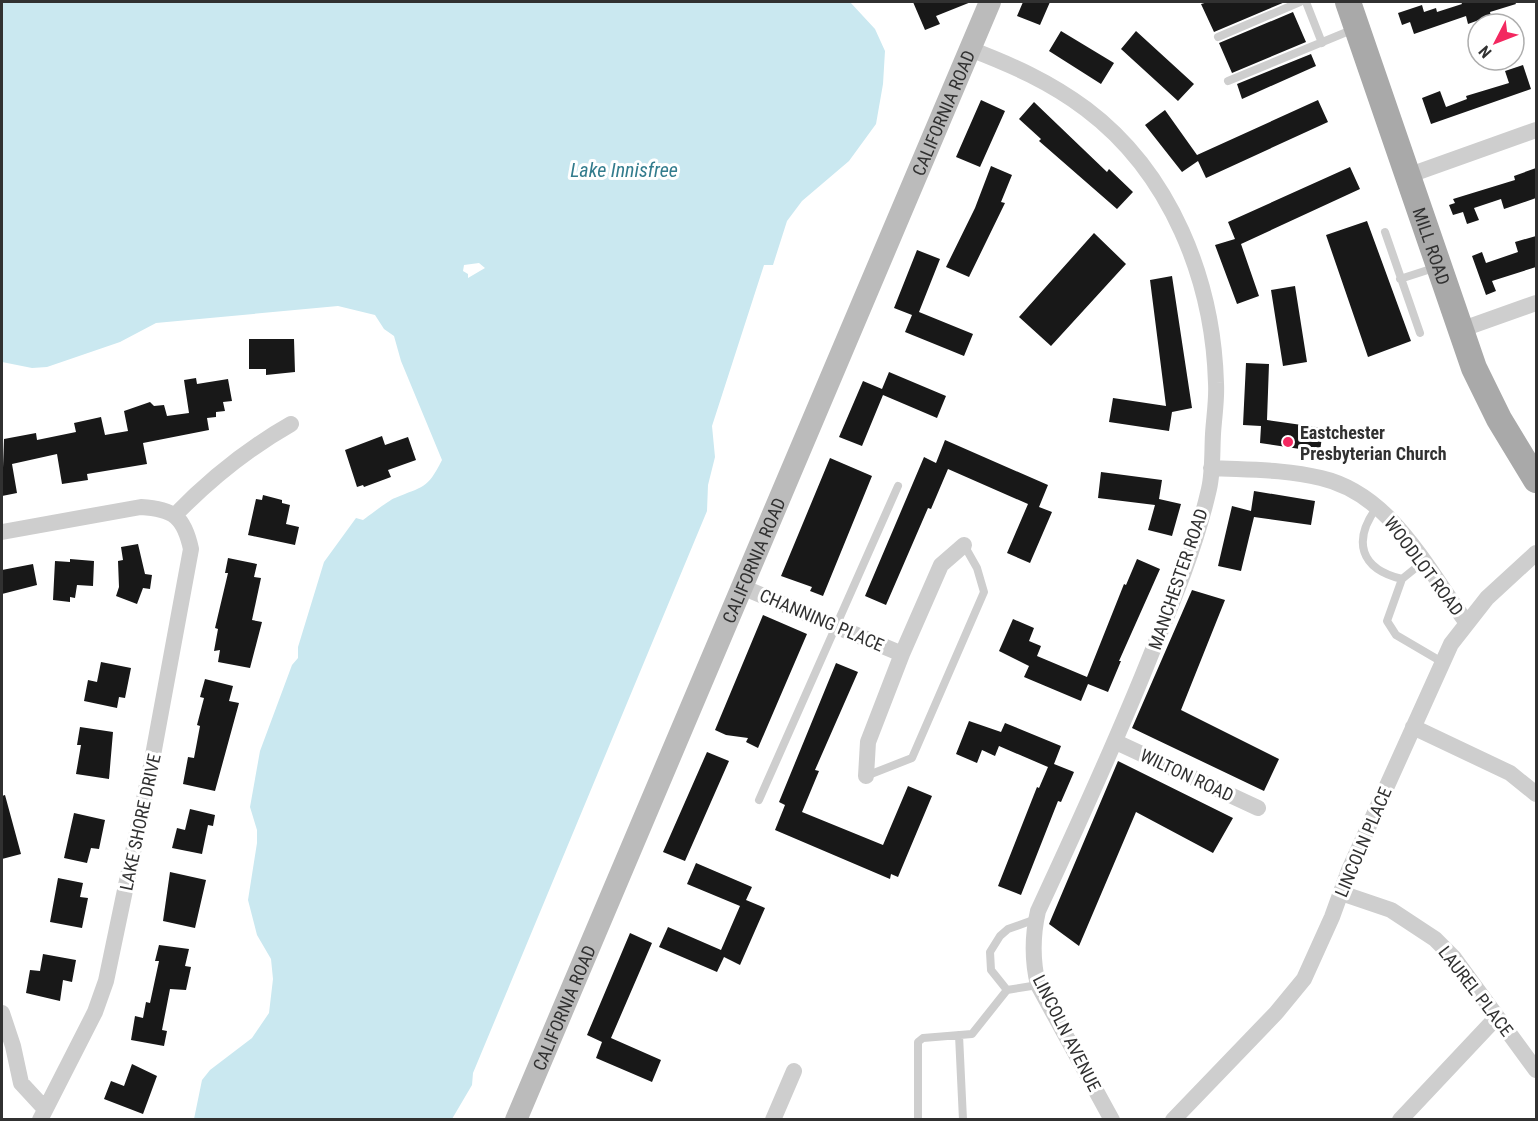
<svg xmlns="http://www.w3.org/2000/svg" width="1538" height="1121" viewBox="0 0 1538 1121" font-family="'Roboto Condensed',sans-serif">
<style>
.water{fill:#cae8f0;fill-rule:evenodd}
.building{fill:#181818}
.lines{fill:none;stroke-linecap:round;stroke-linejoin:round}
.service{stroke:#cecece;stroke-width:8}
.minor{stroke:#cecece;stroke-width:16}
.secondary{stroke:#bbb;stroke-width:22}
.primary{stroke:#a9a9a9;stroke-width:26}
.poi-dot{fill:#f32860;stroke:#fff;stroke-width:2}
.labels{text-anchor:middle;dominant-baseline:central;stroke-width:6;stroke-linejoin:round;paint-order:stroke}
.street-label{font-size:18px;fill:#313131;stroke:#fff}
.poi-label{font-size:18px;font-weight:bold;fill:#313131;stroke:#fff;text-anchor:start}
.water-label{font-size:20px;font-style:italic;fill:#337c8d;stroke:#fff}
</style>
<rect width="100%" height="100%" fill="#fff"/>
<path class="water" d="M2 2H850L875 29 885 51 883 84 876 124 849 161 802 201 787 221 773 265H764L712 426 715 457 708 485 707 511 473 1073 472 1085 452 1119H194L202 1080 210 1070 252 1038 269 1013 273 979 271 959 257 935 248 900 257 843V830L250 807 260 751 292 665 298 658V647L324 562 356 518 363 520C370 515 389 500 395 498 423 486 427 490 442 460L401 361 394 336 384 329 375 315 338 306 156 323 120 342 47 367 32 368 2 362ZM479 263 485 268 468 278V274L463 271 464 265Z"/>
<path class="building" d="M913 2H971L936 16 940 24 925 30Z
M1023 2H1050L1040 25 1017 16Z
M1208 2H1285L1214 32 1201 4Z
M1461 2H1515L1516 4 1490 12 1492 20 1480 24 1479 20 1468 24 1466 16 1414 34 1410 22 1402 25 1398 13 1422 5 1424 12 1436 8 1437 12 1462 4Z
M1293 12 1306 42 1232 73 1219 43Z
M1061 31 1114 63 1101 84 1049 51Z
M1136 31 1194 84 1178 101 1121 49Z
M1311 54 1316 66 1242 99 1237 84Z
M1523 65 1531 89 1431 124 1422 98 1440 91 1446 107 1467 99 1466 96 1509 83 1505 71Z
M981 100 1005 111 980 167 956 157Z
M1318 100 1328 122 1206 178 1198 161 1182 172 1145 125 1165 110 1197 155Z
M1034 102 1107 172 1109 169 1133 192 1117 209 1039 141 1041 139 1019 119Z
M991 166 1012 175 1001 202 1005 203 969 277 946 267 975 208Z
M1350 167 1360 189 1241 244 1259 296 1237 304 1215 245 1235 239 1228 222Z
M1536 168V198L1504 209 1501 199 1474 208 1479 220 1467 224 1463 212 1453 215 1449 205 1455 203 1453 199 1515 180 1514 176Z
M1367 221 1411 341 1368 357 1326 235Z
M1094 233 1126 264 1051 346 1019 317Z
M1536 236V267L1492 281 1496 291 1486 295 1472 256 1482 252 1486 263 1518 252 1515 242Z
M917 250 940 259 919 312 973 334 964 356 905 332 912 315 894 308Z
M1172 276 1192 408 1172 412 1169 431 1109 422 1113 398 1166 406 1150 280Z
M1295 286 1307 362 1283 366 1271 290Z
M249 339H294L295 372 266 375V369H249Z
M1246 363 1269 364 1267 420 1323 428 1320 452 1260 443 1261 426 1243 425Z
M889 372 946 396 937 418 883 395 862 446 839 437 863 381 882 389Z
M196 378 197 384 228 379 232 401 223 402 225 411 216 412V417L207 418 209 430 143 443 147 464 87 474 88 480 62 484 57 454 12 464 17 493 2 496 4 439 36 433 37 440 76 432 74 423 101 417 105 435 128 431 124 411 150 402 154 406 164 405 167 416 189 413 184 380Z
M382 436 385 445 408 437 416 460 388 470 391 477 364 487 363 485 357 487 345 450Z
M945 440 1048 485 1039 507 1052 512 1030 563 1007 553 1028 504 948 469 931 509 928 508 886 605 865 596 924 457 936 463Z
M830 458 872 476 823 596 810 591 812 587 781 576Z
M1101 472 1162 480 1159 499 1181 504 1172 536 1148 530 1155 505 1098 498Z
M1254 491 1315 501 1311 525 1254 517 1241 571 1218 566 1232 506 1251 511Z
M263 495 282 500V503L290 505 286 524 299 527 295 545 248 535 256 499 262 500Z
M138 544 145 574 152 575 150 589 143 588 137 604 116 596 119 587 118 561 123 560 121 547Z
M228 558 257 564 254 577 261 578 252 620 262 622 250 668 218 662 220 650 214 651 218 629 215 628 228 573H225Z
M70 559 94 561 93 586 77 585 75 598 70 597V602L53 600 55 561 70 562Z
M1137 559 1160 569 1119 661H1121L1108 692 1088 684 1081 701 1024 677 1029 666 999 651 1013 619 1034 628 1029 641 1041 646 1037 656 1087 677 1124 584 1126 585Z
M33 564 37 585 2 594V570Z
M1192 590 1225 600 1181 710 1279 759 1264 791 1132 728Z
M763 615 807 634 758 748 746 742 748 738 726 735 715 730Z
M101 662 131 668 125 698 119 697 117 708 84 701 88 680 97 682Z
M836 663 858 672 815 770 819 771 802 812 883 845 908 786 932 796 898 877 891 874 890 879 775 830 785 805 779 802Z
M205 679 233 686 229 701 239 703 215 791 183 784 188 757 194 758 200 726 197 725 204 698 200 697Z
M969 721 1001 732 1005 723 1061 746 1054 764 1074 772 1061 802 1058 801 1021 895 998 886 1037 787 1039 788 1048 767 999 746 995 756 982 750 977 763 956 754Z
M80 727 113 732 109 779 76 774 81 745H77Z
M707 752 729 761 685 861 663 852Z
M1118 761 1233 818 1213 853 1136 812 1079 946 1049 924Z
M5 795 21 854 2 859V796Z
M190 809 215 815 213 826 208 825 202 854 172 848 177 828 185 830Z
M74 813 105 820 99 849 91 848 87 863 64 858Z
M696 863 752 887 746 900 765 908 740 965 724 957 717 972 659 947 668 927 721 950 740 906 687 884Z
M170 872 206 880 195 928 163 921Z
M58 878 83 883 80 897 88 898 82 928 50 922Z
M630 933 652 943 611 1038 661 1060 652 1082 596 1058 602 1042 587 1035Z
M159 945 189 949 185 966 191 967 186 990 170 989 162 1030 167 1031 164 1046 131 1040 135 1016 143 1018 146 1002 150 1003 159 961H155Z
M43 954 76 960 72 982 63 980 60 1001 26 993 30 970 40 971Z
M132 1064 157 1076 143 1114 104 1099 111 1081 124 1086Z"/>
<g class="lines">
<path class="service" d="M1306 2 1322 43
M1218 37 1300 2
M1228 81 1354 29
M1385 232 1420 333
M1400 279 1437 267
M1377 507C1352 541 1360 569 1402 579
M1423 562 1402 579 1387 621 1396 635 1442 662
M866 776 912 758 984 592 977 568 964 545
M759 800 898 486
M1036 919 1008 929 1000 936 990 952 991 970 1007 990 1038 985
M959 1035 963 1120
M918 1120V1042L923 1038 972 1034 1007 990"/>
<path class="minor" d="M970 49C1012 65 1050 82 1086 109 1171 173 1213 280 1216 383 1217 400 1214 417 1213 434 1212 452 1213 472 1209 489 1196 546 1174 599 1152 652 1117 740 1078 825 1038 911 1032 937 1032 960 1038 985L1112 1120
M1407 176 1536 130
M1460 330 1536 303
M1211 468C1246 470 1285 469 1321 478 1391 494 1427 569 1467 623
M175 515C210 479 247 449 291 424
M2 532 141 507C174 509 184 517 191 549L151 766 106 981 95 1012 40 1120
M742 587 902 654
M1413 727 1510 773 1536 794
M1116 742 1258 808
M866 776 868 742 902 654 941 565 964 545
M1341 893 1391 910 1435 939 1454 958 1536 1070
M2 1013 13 1046 21 1083 45 1109
M773 1120 794 1071
M1173 1120 1276 1013 1304 979 1332 917 1349 870 1451 644 1487 598 1536 553
M1400 1120 1496 1018"/>
<path class="secondary" id="s1" d="M516 1120 990 2"/>
<path class="primary" id="s2" d="M1348 2 1474 368 1499 419 1536 480"/>
</g>
<circle class="poi-dot" cx="1288" cy="442" r="6"/>
<g class="labels">
<g class="street-label">
<text stroke="none"><textPath href="#s1" startOffset="1094">CALIFORNIA ROAD</textPath></text>
<text stroke="none"><textPath href="#s2" startOffset="258">MILL ROAD</textPath></text>
<text stroke="none"><textPath href="#s1" startOffset="608">CALIFORNIA ROAD</textPath></text>
<text transform="translate(1424 566) rotate(53)">WOODLOT ROAD</text>
<text transform="translate(1178 579) rotate(-71)">MANCHESTER ROAD</text>
<text transform="translate(822 620) rotate(23)">CHANNING PLACE</text>
<text transform="translate(1187 775) rotate(25)">WILTON ROAD</text>
<text transform="translate(140 822) rotate(-78)">LAKE SHORE DRIVE</text>
<text transform="translate(1363 842) rotate(-67)">LINCOLN PLACE</text>
<text transform="translate(1476 991) rotate(52)">LAUREL PLACE</text>
<text stroke="none"><textPath href="#s1" startOffset="122">CALIFORNIA ROAD</textPath></text>
<text transform="translate(1067 1033) rotate(63)">LINCOLN AVENUE</text>
</g>
<g class="poi-label">
<text x="1300" y="432">Eastchester<tspan x="1300" dy="21">Presbyterian Church</tspan></text>
</g>
<g class="water-label">
<text x="624" y="170">Lake Innisfree</text>
</g>
</g>
<rect width="1538" height="1121" fill="none" stroke="#313131" stroke-width="6"/>
<g transform="translate(1496 42) rotate(228)"><circle r="28" fill="#ffffff" stroke="#adadad" stroke-width="1.5"/>
<path d="M0-4.5L10 22L0 15L-10 22Z" fill="#f32860"/>
<text y="-9" font-size="16" font-weight="bold" text-anchor="middle" fill="#313131">N</text>
</g>
</svg>
